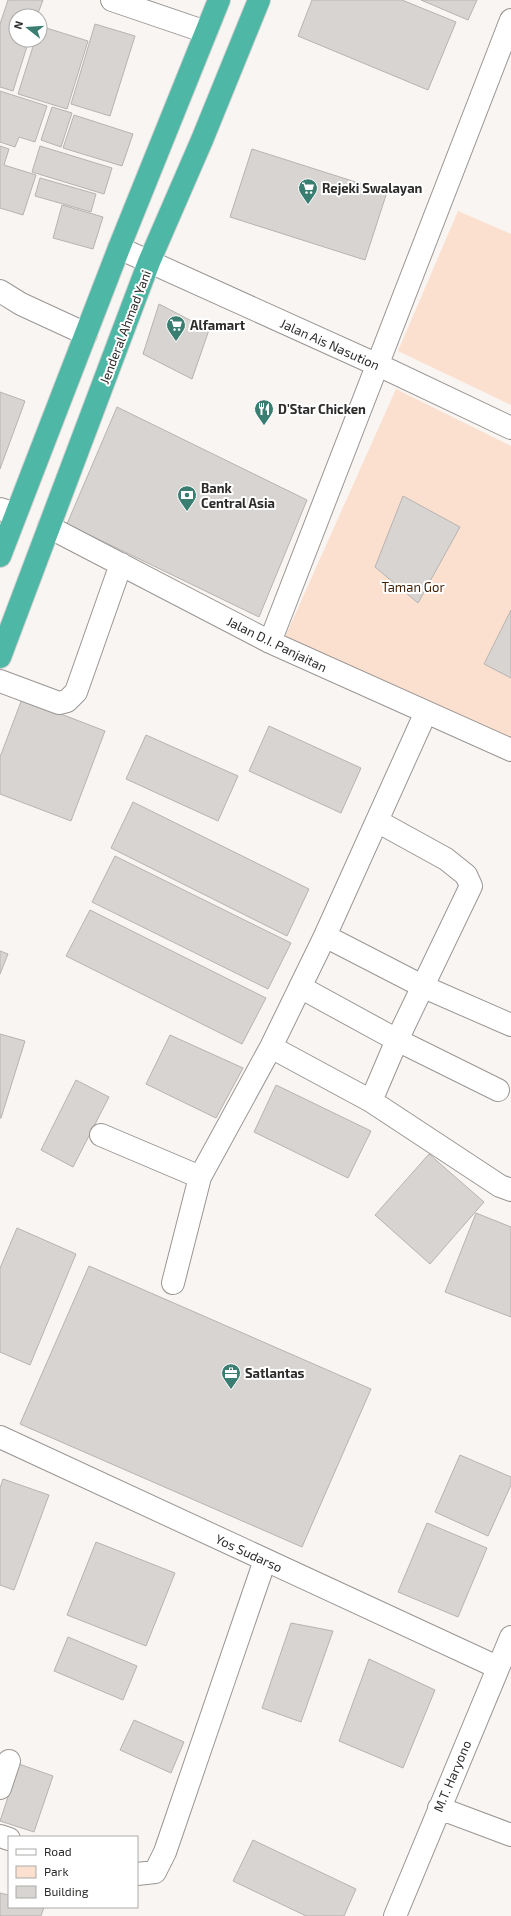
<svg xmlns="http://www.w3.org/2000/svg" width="511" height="1916" viewBox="0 0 511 1916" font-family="'Exo 2',sans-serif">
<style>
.green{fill:#fbe0cf}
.building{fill:#d8d4d1;stroke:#b7b3b1}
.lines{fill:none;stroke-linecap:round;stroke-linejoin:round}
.minor-casing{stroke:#9a9694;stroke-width:24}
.highway-casing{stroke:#d1d1d0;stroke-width:24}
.minor{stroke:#fff;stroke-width:22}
.highway{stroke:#4fb7a5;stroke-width:22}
.labels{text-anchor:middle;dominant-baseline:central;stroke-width:4;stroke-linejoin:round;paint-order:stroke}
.poi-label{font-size:13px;font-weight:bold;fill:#2d2c2b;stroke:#fff;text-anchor:start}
.street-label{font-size:13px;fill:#2d2c2b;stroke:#fff}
.park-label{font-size:13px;fill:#401f04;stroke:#fff}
</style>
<rect width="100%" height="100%" fill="#f9f5f2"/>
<path class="green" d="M458 211 511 234V405L398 351Z
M396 389 511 446V738L285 637Z"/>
<path class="building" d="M8 0H43L37 16H16V40H29L13 91 0 87V24Z
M312 0H402L456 22 428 90 298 36Z
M421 0H477L468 20Z
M95 24 135 36 110 116 71 104Z
M40 26 88 41 67 109 18 94 35 40H40Z
M0 91 47 106 35 142 19 137 15 147 0 142Z
M52 107 72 113 61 147 41 140Z
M74 115 133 134 122 166 63 148Z
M0 146 9 149 4 165 36 175 23 215 0 208Z
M40 146 112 168 104 194 32 172Z
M252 149 387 192 365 260 230 217Z
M40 178 96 194 91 212 35 196Z
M62 205 103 217 93 249 53 238Z
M159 304 209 330 192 379 143 354Z
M0 392 25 401 0 469Z
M117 407 307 500 259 617 67 524Z
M403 496 460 527 418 603 375 567Z
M511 610V678L484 664Z
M22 699 105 731 71 821 0 794V757Z
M269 726 361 768 341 813 249 771Z
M146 735 238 776 218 821 126 779Z
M133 802 309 889 287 936 111 848Z
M115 856 291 943 268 989 92 902Z
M90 910 266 998 242 1044 66 956Z
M0 951 8 954 0 974Z
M0 1034 25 1041 1 1118H0Z
M170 1035 243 1068 216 1118 146 1084Z
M76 1080 109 1097 73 1167 41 1150Z
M276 1085 371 1131 348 1178 254 1132Z
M429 1154 484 1202 430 1264 375 1215Z
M476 1213 511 1227V1317L445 1292Z
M17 1228 76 1254 30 1365 0 1352V1268Z
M89 1266 371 1389 302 1547 20 1424Z
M460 1455 511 1477V1485L488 1536 435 1512Z
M3 1479 49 1495 14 1590 0 1585V1488Z
M427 1523 487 1548 458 1617 398 1592Z
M96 1542 175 1573 146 1646 67 1615Z
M291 1623 333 1631 301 1722 262 1708Z
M68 1637 137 1666 123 1700 54 1671Z
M369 1659 435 1690 403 1768 339 1741Z
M134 1720 184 1742 171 1773 120 1750Z
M19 1764 53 1776 34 1832 0 1821Z
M253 1840 356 1889 344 1916H306L233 1881Z
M0 1893 9 1895V1907H44L41 1916H0Z"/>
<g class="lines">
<defs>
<path id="minor" d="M112 0 206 32
M119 248 391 371 511 428
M0 291 21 304 86 334
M0 509 15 514
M49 527 270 642 511 750
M270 642 511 20
M0 681 59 703 67 701 76 692 121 564
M325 936 424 987 511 1025
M300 987 397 1040 498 1090
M271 1047 371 1101 500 1186 511 1190
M371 1101 397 1040 471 886 466 875 446 859 377 821
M101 1135 200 1177
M173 1283 200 1177 271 1047 325 936 426 712
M0 1437 497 1667
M0 1788 9 1761
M439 1808 511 1835
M0 1836 9 1839
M137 1874 155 1872 165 1852 265 1560
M395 1916 511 1637"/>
<path id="highway" d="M0 556 119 248 219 0
M0 657 149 262 202 140 259 0"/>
</defs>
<use href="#minor" class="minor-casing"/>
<use href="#highway" class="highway-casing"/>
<use href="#minor" class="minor"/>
<use href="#highway" class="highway"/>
</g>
<defs>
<symbol id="supermarket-pin" viewBox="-11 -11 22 30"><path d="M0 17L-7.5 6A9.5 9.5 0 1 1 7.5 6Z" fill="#3a7e72" stroke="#fff"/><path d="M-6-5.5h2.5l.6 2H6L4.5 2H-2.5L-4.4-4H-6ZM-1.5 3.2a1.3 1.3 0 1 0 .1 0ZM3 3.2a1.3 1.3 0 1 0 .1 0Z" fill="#fff"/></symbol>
<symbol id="restaurant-pin" viewBox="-11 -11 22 30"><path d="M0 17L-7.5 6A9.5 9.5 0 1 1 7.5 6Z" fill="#3a7e72" stroke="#fff"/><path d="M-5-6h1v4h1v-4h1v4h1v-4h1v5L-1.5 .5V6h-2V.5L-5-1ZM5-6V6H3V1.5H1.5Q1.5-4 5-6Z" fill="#fff"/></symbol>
<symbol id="bank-pin" viewBox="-11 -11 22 30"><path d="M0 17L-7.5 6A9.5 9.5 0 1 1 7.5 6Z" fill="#3a7e72" stroke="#fff"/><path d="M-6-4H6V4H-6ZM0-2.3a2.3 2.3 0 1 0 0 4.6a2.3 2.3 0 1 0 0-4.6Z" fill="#fff"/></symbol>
<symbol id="office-pin" viewBox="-11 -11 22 30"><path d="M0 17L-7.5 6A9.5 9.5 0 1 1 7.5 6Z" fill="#3a7e72" stroke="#fff"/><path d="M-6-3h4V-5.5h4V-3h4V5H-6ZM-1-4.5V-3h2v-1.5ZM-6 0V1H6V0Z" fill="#fff"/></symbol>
</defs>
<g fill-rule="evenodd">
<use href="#supermarket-pin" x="297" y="177" width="22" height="30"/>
<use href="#supermarket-pin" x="165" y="314" width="22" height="30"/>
<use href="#restaurant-pin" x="253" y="398" width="22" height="30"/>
<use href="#bank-pin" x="176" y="484" width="22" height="30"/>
<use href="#office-pin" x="220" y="1362" width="22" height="30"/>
</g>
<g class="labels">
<g class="poi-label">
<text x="322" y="188">Rejeki Swalayan</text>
<text x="190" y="325">Alfamart</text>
<text x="278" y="409">D'Star Chicken</text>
<text x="201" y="488">Bank<tspan x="201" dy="15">Central Asia</tspan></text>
<text x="245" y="1373">Satlantas</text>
</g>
<g class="street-label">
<text transform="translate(125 327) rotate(-69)">Jenderal Ahmad Yani</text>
<text transform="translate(330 344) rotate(24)">Jalan Ais Nasution</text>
<text transform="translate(277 644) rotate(26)">Jalan D.I. Panjaitan</text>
<text transform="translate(249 1553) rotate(25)">Yos Sudarso</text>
<text transform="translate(452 1776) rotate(-67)">M.T. Haryono</text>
</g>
<g class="park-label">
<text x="413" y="587">Taman Gor</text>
</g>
</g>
<rect x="8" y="1836" width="130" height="72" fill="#ffffff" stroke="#ababaa"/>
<rect x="16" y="1849" width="20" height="6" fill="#ffffff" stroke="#ababaa"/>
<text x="44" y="1856" font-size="12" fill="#2d2c2b">Road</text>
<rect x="16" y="1866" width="20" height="12" fill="#fbe0cf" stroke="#ababaa"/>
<text x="44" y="1876" font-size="12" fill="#2d2c2b">Park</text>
<rect x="16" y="1886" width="20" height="12" fill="#d8d4d1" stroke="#ababaa"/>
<text x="44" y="1896" font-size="12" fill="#2d2c2b">Building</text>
<g transform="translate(28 28) rotate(287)"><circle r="19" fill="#ffffff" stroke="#ababaa"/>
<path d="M0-3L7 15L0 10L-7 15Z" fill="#3a7e72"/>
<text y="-6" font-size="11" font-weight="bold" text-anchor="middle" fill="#2d2c2b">N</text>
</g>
</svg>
